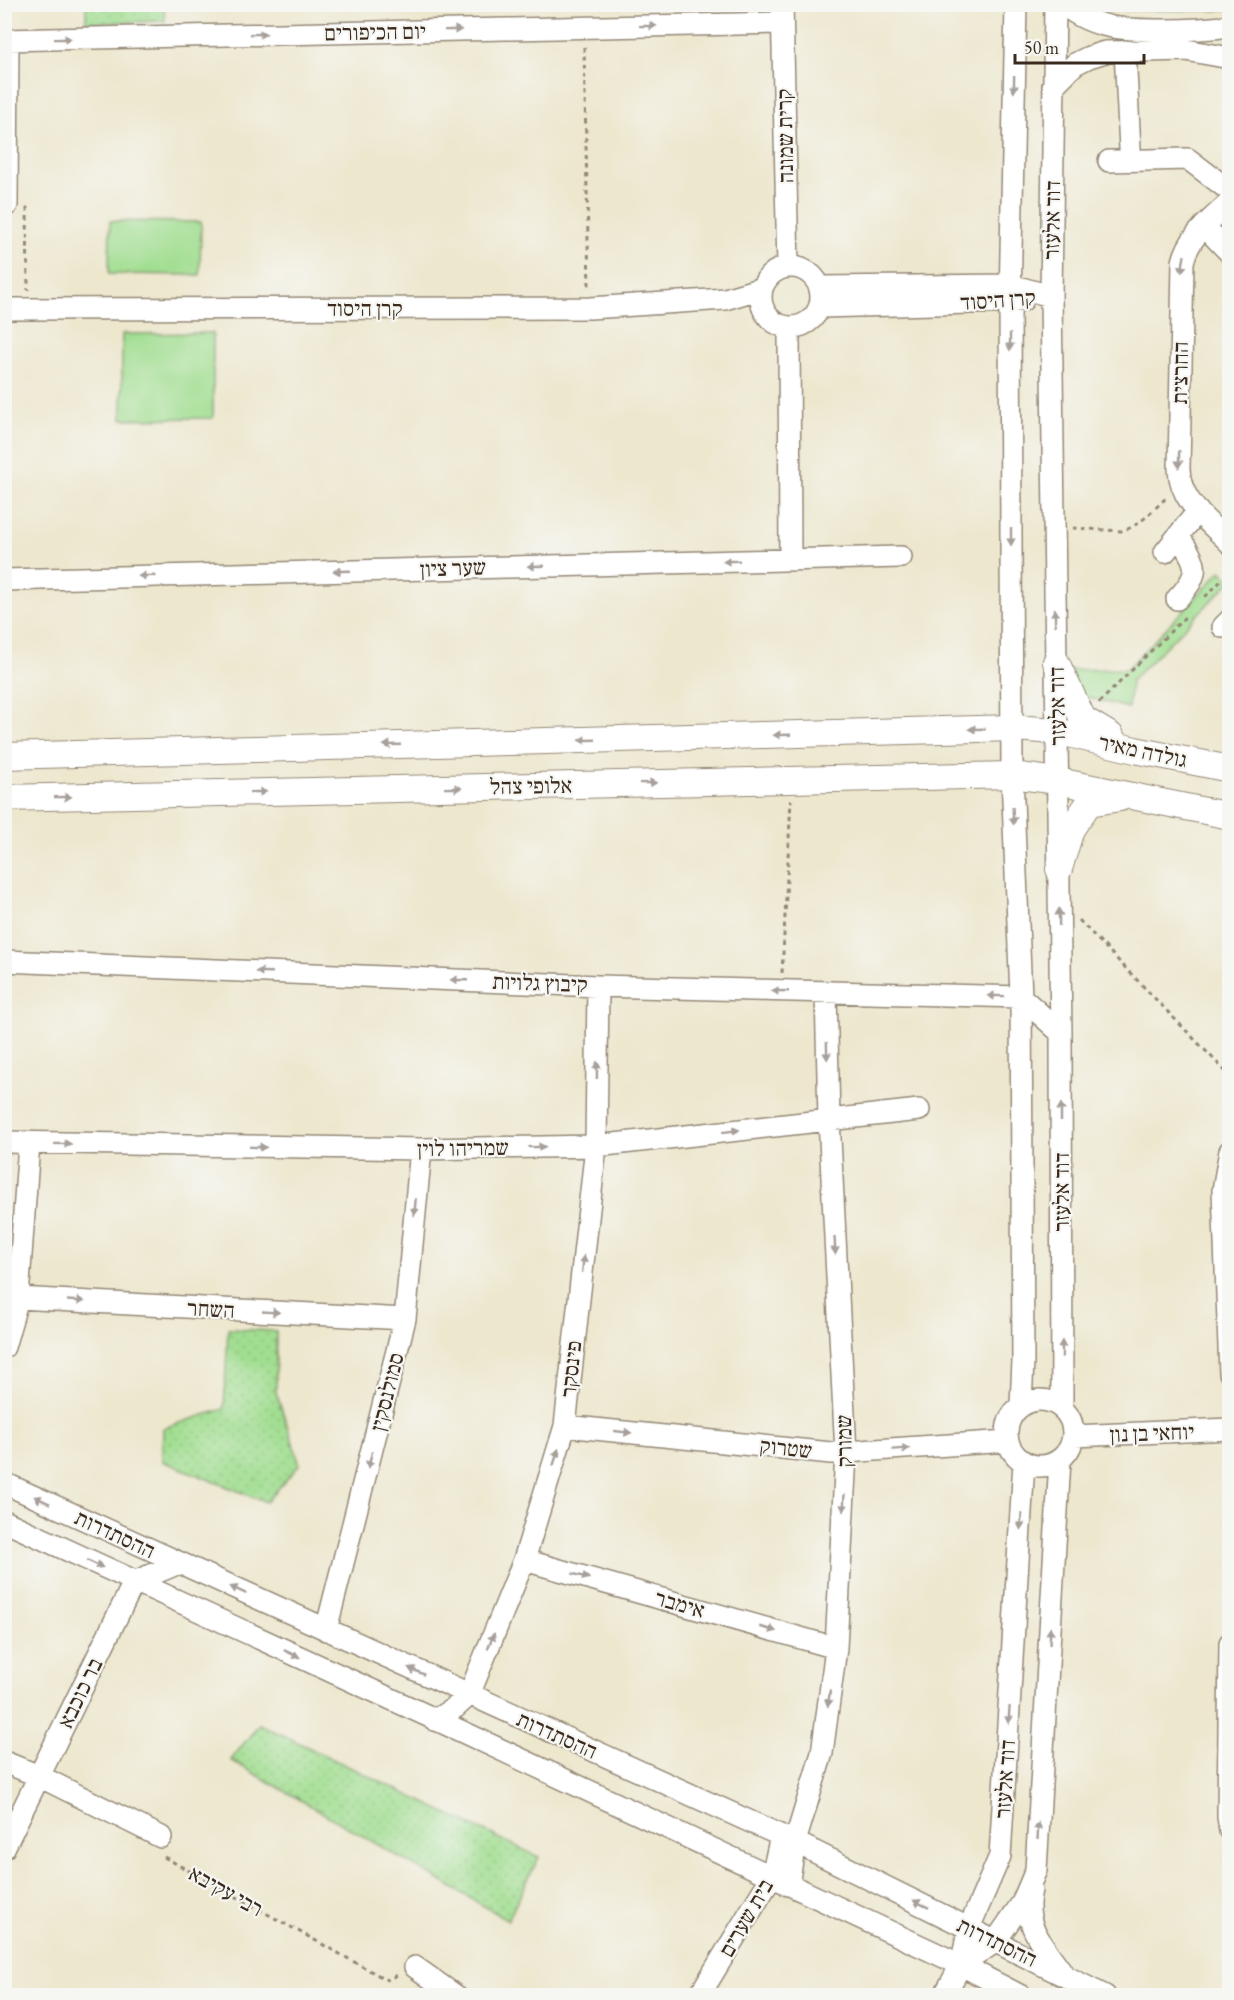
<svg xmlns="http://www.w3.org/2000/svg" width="1234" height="2000" viewBox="0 0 1234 2000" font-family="'EB Garamond','Frank Ruhl Libre',serif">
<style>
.grass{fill:#a1de91;stroke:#6e8458;stroke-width:1.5}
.park{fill:url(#park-dots);stroke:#6e8458;stroke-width:1.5}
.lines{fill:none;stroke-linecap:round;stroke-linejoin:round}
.minor-casing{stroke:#948876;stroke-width:24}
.major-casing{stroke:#948876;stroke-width:28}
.path{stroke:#948876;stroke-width:3;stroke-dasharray:4.5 4.5;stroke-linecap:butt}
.minor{stroke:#fff;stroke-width:21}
.major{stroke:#fff;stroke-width:26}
.oneway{fill:#a79f9a}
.labels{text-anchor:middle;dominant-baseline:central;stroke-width:4.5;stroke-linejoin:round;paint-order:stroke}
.street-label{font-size:22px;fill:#3b2a1e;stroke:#f6f6f2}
</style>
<defs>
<pattern id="park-dots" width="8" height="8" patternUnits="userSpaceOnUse" patternTransform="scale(1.5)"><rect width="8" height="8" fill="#a1de91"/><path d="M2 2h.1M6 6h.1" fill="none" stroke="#8cbf7d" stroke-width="1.8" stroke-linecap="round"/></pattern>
</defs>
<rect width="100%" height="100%" fill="#f6f6f2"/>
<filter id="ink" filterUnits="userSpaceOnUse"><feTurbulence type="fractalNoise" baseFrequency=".0167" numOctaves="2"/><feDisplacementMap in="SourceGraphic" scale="12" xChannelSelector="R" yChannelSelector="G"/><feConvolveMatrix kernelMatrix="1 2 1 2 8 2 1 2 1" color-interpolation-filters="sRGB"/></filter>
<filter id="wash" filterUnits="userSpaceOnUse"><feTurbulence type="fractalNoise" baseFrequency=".008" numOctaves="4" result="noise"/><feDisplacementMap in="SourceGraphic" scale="24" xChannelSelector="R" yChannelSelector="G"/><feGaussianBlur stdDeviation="1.35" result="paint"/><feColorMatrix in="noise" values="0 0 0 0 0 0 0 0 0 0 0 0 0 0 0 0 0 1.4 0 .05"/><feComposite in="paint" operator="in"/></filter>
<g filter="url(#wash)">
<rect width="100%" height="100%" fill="#ede7ce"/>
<path class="grass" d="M1229 4V9L1227 10H1110L1094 5Z
M110 221 201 222 200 275 109 274Z
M213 333V418L122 419V334Z
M1221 571 1229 579V583L1131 681 1128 708 1075 694 1062 670 1127 669Z"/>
<path class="park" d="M86 5H164L165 21 86 23Z
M228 1329 276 1331V1392L300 1464 266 1502 162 1461 163 1428 224 1409Z
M259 1724 539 1857 508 1920 231 1760Z"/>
</g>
<g filter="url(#ink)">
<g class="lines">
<defs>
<path id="minor" d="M782 4 788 267
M1016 4 1010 302 1012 775 1021 997 1023 1361 1021 1405
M1055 4 1051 296 1061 1033 1062 1408
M1063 4C1093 30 1127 30 1165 30 1187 30 1208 29 1230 26
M4 40 782 23
M1125 51 1130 149
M1053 86 1075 64 1089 57 1105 52 1186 50 1230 58
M1109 161 1188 159 1230 191
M1230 202C1211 220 1189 236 1183 262L1179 469C1180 502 1208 521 1230 543
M7 205 8 40
M1204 226 1230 253
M761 297a30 30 0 1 1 60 0a30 30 0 1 1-60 0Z
M820 287 1010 285 1051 296
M820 307 1010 302 1023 300
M4 309 590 308 725 299 762 288
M789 327 790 559
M1165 552 1198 511
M4 580 901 557
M1177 599C1202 572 1198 564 1178 536
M1223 627 1230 620
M4 961 598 986 1021 997 1061 1033
M4 1142 421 1149 596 1146 919 1110
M1230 1151 1223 1190 1230 1373
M18 1298 405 1319
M4 1347 18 1298 29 1143
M1007 1433a33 33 0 1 1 66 0a33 33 0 1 1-66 0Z
M565 1426 831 1453 1008 1441
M1074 1436 1230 1429
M4 1483 795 1842 1105 1996
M4 1521 465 1733 961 1965 1021 1996
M524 1560 836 1648
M326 1630 405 1319 421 1149
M1230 1643 1228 1816 1230 1831
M435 1720 456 1707 469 1695 524 1560 565 1426 596 1146 598 986
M4 1762 39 1776 161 1837
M4 1848 134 1582 179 1563
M788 1885 795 1842 822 1753 836 1648 846 1453 829 1119 826 992
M1031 1890C1022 1925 1043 1945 1062 1972
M961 1965 995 1942 1022 1903 1036 1870 1060 1460
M415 1967 456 1996
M699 1996 772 1876 781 1836
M944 1996 961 1965 969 1928 1000 1856 1024 1462"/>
<path id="major" d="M1056 662 1083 719 1111 736
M4 756 1013 728 1056 731 1135 750 1230 769
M4 798 1012 775 1058 781 1230 816
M1059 869 1071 829 1089 803 1120 798"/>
</defs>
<use href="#minor" class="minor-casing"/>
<use href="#major" class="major-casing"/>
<path class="path" d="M584 47 589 289
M26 208H27L28 290
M1073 528 1121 531C1139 527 1153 510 1166 498
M1205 597 1230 572
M1099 703 1186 616
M1079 920 1230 1076
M782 973 791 800
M164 1857 387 1980 400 1974"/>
<use href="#minor" class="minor"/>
<use href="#major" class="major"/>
</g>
<defs><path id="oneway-solid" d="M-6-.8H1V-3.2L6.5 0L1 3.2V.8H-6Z" transform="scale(1.5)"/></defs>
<g class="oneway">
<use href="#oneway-solid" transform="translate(648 26) rotate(-1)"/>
<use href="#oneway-solid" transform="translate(453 30) rotate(-1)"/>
<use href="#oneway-solid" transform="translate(258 34) rotate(-1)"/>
<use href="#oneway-solid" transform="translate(63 39) rotate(-1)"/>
<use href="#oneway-solid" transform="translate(1014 84) rotate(91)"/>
<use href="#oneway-solid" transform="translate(1183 264) rotate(100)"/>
<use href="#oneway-solid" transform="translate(1010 342) rotate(90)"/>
<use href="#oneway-solid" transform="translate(1179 459) rotate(91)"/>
<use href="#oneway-solid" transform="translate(1011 537) rotate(90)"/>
<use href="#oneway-solid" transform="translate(731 561) rotate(178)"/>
<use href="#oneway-solid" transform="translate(536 566) rotate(178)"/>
<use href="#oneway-solid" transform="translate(342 571) rotate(178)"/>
<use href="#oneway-solid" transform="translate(147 576) rotate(178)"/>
<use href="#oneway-solid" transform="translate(1055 617) rotate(-91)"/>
<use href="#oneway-solid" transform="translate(977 729) rotate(178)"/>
<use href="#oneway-solid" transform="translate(782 735) rotate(178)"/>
<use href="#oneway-solid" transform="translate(587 740) rotate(178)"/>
<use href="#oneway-solid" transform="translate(392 745) rotate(178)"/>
<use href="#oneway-solid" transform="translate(648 783) rotate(-1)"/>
<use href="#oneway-solid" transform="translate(453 788) rotate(-1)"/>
<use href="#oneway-solid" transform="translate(258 792) rotate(-1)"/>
<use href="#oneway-solid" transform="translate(63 797) rotate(-1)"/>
<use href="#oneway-solid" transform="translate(1013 816) rotate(87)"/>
<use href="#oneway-solid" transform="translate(1059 917) rotate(-91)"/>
<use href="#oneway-solid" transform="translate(264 972) rotate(-178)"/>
<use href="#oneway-solid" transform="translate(459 980) rotate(-178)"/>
<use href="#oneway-solid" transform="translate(780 991) rotate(-178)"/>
<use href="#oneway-solid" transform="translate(996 996) rotate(-179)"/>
<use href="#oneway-solid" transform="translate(827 1051) rotate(89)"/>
<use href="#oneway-solid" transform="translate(597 1070) rotate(-89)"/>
<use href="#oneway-solid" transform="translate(1061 1112) rotate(-90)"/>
<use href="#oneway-solid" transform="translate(731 1131) rotate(-7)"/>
<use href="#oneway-solid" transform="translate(63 1144) rotate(1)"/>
<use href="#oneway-solid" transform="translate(258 1147) rotate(1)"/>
<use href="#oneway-solid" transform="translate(537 1147) rotate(-1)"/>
<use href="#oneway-solid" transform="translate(415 1207) rotate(95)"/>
<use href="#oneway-solid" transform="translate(835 1246) rotate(87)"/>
<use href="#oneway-solid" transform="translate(583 1264) rotate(-84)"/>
<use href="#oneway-solid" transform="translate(76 1301) rotate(3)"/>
<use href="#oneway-solid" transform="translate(271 1312) rotate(3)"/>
<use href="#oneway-solid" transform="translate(1062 1349) rotate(-90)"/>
<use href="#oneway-solid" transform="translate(623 1432) rotate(6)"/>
<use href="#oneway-solid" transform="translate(901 1449) rotate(-4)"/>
<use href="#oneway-solid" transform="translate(556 1457) rotate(-73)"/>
<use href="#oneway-solid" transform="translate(370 1460) rotate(104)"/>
<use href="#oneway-solid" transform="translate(42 1500) rotate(-155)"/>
<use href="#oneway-solid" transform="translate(844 1503) rotate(93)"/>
<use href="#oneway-solid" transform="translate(1021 1521) rotate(94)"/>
<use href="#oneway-solid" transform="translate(95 1564) rotate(25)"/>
<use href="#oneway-solid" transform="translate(581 1576) rotate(16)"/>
<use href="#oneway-solid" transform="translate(238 1590) rotate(-155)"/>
<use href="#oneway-solid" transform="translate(768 1629) rotate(16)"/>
<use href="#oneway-solid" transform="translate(1050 1636) rotate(-87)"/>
<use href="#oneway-solid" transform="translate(491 1641) rotate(-68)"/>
<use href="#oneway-solid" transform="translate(292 1654) rotate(25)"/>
<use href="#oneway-solid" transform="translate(416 1671) rotate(-156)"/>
<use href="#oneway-solid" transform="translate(829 1698) rotate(98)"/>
<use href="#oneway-solid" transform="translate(1009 1715) rotate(94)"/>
<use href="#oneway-solid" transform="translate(1038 1831) rotate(-87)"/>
<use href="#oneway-solid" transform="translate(921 1904) rotate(-154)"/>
</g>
</g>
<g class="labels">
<g class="street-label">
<text transform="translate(375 32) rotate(-1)">יום הכיפורים</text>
<text transform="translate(785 136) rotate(-91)">קרית שמונה</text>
<text transform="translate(1052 220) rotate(-89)">דוד אלעזר</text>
<text transform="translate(998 300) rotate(-4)">קרן היסוד</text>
<text x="365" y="308">קרן היסוד</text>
<text transform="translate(1180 373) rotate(-89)">החרצית</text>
<text transform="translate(453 568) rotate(-2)">שער ציון</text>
<text transform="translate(1057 706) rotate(-91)">דוד אלעזר</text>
<text transform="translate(1143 751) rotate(12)">גולדה מאיר</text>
<text transform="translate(531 786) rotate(-1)">אלופי צהל</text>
<text transform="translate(540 983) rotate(2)">קיבוץ גלויות</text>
<text transform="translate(463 1148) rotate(-1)">שמריהו לוין</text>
<text transform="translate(1061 1192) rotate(-90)">דוד אלעזר</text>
<text transform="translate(211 1309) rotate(3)">השחר</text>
<text transform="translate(571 1369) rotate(-84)">פינסקר</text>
<text transform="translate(387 1392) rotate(-76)">סמולנסקין</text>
<text transform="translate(1152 1433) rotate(-2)">יוחאי בן נון</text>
<text transform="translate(844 1441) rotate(-91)">שמורק</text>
<text transform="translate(786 1448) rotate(6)">שטרוק</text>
<text transform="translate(115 1534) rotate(25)">ההסתדרות</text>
<text transform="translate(680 1604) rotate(16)">אימבר</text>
<text transform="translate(80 1693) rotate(-64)">בר כוכבא</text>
<text transform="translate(557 1735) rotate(24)">ההסתדרות</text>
<text transform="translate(1005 1779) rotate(-86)">דוד אלעזר</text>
<text transform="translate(226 1891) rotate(29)">רבי עקיבא</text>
<text transform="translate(746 1918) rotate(-60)">בית שערים</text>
<text transform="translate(997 1942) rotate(26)">ההסתדרות</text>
</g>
</g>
<rect width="1234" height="2000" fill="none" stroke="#f6f6f2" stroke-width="24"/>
<path d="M1015 54v9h129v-9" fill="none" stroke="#3b2a1e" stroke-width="3"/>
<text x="1024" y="54" font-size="18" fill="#3b2a1e" stroke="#f6f6f2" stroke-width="4.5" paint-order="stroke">50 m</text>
</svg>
